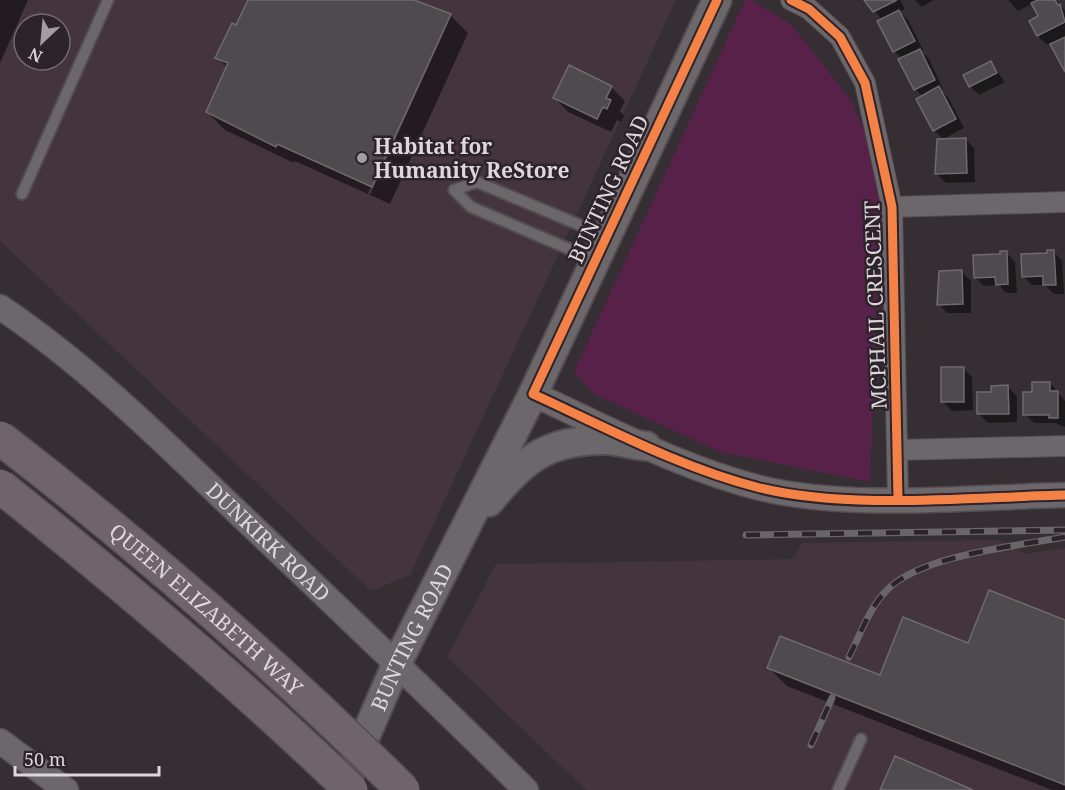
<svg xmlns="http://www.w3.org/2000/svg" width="1065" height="790" viewBox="0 0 1065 790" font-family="'Noto Serif',serif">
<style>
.built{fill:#43343e;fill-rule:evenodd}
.green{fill:#57214a}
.shadow{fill:#0007;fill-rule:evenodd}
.building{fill:#4f4a4d;stroke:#6f6a6d;stroke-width:1.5}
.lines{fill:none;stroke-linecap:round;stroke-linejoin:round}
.service-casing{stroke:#534d51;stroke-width:14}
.minor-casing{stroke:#534d51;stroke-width:22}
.tertiary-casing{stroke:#534d51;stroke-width:27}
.secondary-casing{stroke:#534d51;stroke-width:32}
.service{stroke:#6b676a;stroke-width:10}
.minor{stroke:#6b676a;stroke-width:20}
.tertiary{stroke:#6b676a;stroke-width:24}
.secondary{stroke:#6b676a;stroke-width:28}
.rail-casing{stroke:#696568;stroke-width:7}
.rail{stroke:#2d232a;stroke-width:4.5;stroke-dasharray:14;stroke-linecap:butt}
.motorway-bridge-casing{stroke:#534d51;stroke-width:36;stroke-linecap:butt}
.motorway-bridge{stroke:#6e646a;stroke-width:33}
.cycleway-casing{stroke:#2d232a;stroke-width:13}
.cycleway{stroke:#f48246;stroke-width:9}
.poi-dot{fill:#a39ca0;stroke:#2d232a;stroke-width:2}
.labels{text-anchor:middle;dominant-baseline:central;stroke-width:5;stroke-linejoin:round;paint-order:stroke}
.poi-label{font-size:21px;font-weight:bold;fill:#ded7db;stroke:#2d232a;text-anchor:start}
.street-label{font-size:21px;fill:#ded7db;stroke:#2d232a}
</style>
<rect width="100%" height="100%" fill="#352f33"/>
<path class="built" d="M0 0H676L410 575 371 591 0 241ZM24 24H60V60H24Z
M999 540 1025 554 1065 548V790H586L447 657 496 564 793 559 802 543Z"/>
<path class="green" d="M745 0H751L791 24 850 99 881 169 870 482 720 452 594 394 574 372Z"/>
<path class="shadow" d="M0 0H28L0 63Z
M249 0H410L450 15 468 33 390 204 295 161 294 163 225 130 207 112 228 68 217 57 237 27ZM445 23H448L370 195 368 193Z
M867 0H900L905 9 899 12 908 20 923 50 921 51 929 59 943 89 941 90 948 97 964 128 943 139 934 130 923 97 915 89 902 59 894 51 882 20Z
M915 0H933L922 7Z
M1008 0H1056L1060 4 1065 11V70L1051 42 1047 45 1038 36 1031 22 1040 17 1033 3 1018 11Z
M991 63 1005 82 979 95 970 86Z
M611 87 625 101 620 111 624 115 621 122 617 120 611 132 568 112 555 98Z
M965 139 974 148 975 182 946 183 937 174Z
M1053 251 1062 261 1064 294H1054L1045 285H1032L1023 276Z
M1006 252 1015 262 1017 293H1006L999 285 984 286 975 277Z
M962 272 971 281V313H947L939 304Z
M963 368 972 377 973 410 952 411 943 402Z
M1050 383 1065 401V427L1056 423H1034L1025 414 1033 394Z
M1008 387 1017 396V422L988 423 979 414 993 394Z
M1065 622V790H1052L787 686 769 668 881 677 969 645Z"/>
<path class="building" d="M248 0H414L451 14 372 187 277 144 276 147 206 112 228 63 215 58 232 23 236 25Z
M864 0H897L873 12Z
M1038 0H1055L1058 5 1060 4 1065 22 1037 36 1029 21 1038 16 1031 3Z
M899 10 915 41 893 52 877 21Z
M1065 37V72L1050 44Z
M920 49 935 80 914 90 898 59Z
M991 61 997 73 969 87 963 75Z
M569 65 612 86 606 98 611 100 607 109 603 107 597 119 553 98Z
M939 86 956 119 933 131 916 99Z
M966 138 967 173 935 174 937 139Z
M1047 250H1054L1056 285H1043V276L1022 277 1021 254 1047 253Z
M1000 251H1007L1008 284 996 285 995 277 974 278 973 255 1000 254Z
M962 270 963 304 937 305 939 271Z
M941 367H964V402H941Z
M1032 382H1050V391H1058V418H1049V415H1023V392H1032Z
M1008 385 1009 414H977V392H991V386Z
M989 590 1065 620V785L767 668 780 636 880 675 903 617 968 643Z
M895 756 973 790H880Z"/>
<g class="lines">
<defs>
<path id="service" d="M22 194 108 0
M595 260 471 207 454 190 477 182 606 236
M838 790 861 739"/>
<path id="minor" d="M791 0 809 9 840 37 865 83 892 207 898 499
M892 207 1065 202
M897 450 1065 446"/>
<g id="tertiary">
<path id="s1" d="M0 307C85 364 160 438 234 509 332 602 430 695 526 790"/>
<path d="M533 394C607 428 681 468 760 488 849 510 972 497 1065 495"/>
<path d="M0 741 66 790"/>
</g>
<g id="secondary">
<path d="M489 502C525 457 550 439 608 440 621 441 633 445 646 446"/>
<path id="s2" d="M342 790 397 663 533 394 717 0"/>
</g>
</defs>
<use href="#service" class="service-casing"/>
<use href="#minor" class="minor-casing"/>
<use href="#tertiary" class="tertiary-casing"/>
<use href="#secondary" class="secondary-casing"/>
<use href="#service" class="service"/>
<use href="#minor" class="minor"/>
<use href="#tertiary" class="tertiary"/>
<use href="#secondary" class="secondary"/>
<defs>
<path id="rail" d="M746 535 1065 530
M849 657C860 635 870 606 888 589 923 555 1017 546 1065 537
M811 745 832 698"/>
</defs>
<use href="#rail" class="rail-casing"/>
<use href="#rail" class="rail"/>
<defs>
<g id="motorway-bridge">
<path id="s3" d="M0 438C142 547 276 665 403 790"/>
<path d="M0 486C121 583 239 682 351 790"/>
</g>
</defs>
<use href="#motorway-bridge" class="motorway-bridge-casing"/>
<use href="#motorway-bridge" class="motorway-bridge"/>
<defs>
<path id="cycleway" d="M717 0 533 394C607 428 681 468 760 488 849 510 972 497 1065 495
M791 0 809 9 840 37 865 83 892 207 898 499"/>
</defs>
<use href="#cycleway" class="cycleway-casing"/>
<use href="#cycleway" class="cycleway"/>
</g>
<circle class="poi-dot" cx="362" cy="158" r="6"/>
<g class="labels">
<g class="poi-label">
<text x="374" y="146">Habitat for<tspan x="374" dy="24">Humanity ReStore</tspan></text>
</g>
<g class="street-label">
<text transform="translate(608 189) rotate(-65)">BUNTING ROAD</text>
<text transform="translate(875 305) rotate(-92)">MCPHAIL CRESCENT</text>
<text stroke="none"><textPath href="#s1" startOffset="357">DUNKIRK ROAD</textPath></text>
<text stroke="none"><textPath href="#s3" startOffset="268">QUEEN ELIZABETH WAY</textPath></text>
<text stroke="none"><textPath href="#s2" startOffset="168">BUNTING ROAD</textPath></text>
</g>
</g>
<g transform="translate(42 42) rotate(206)"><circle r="28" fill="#2d232a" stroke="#746b71" stroke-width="1.5"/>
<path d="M0-4.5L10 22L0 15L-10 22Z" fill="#a39ca0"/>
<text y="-9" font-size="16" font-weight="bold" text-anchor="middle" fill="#ded7db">N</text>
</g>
<path d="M15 766v9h144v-9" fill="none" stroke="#ded7db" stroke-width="3"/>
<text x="24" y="766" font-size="18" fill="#ded7db" stroke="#2d232a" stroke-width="4.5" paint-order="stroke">50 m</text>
</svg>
